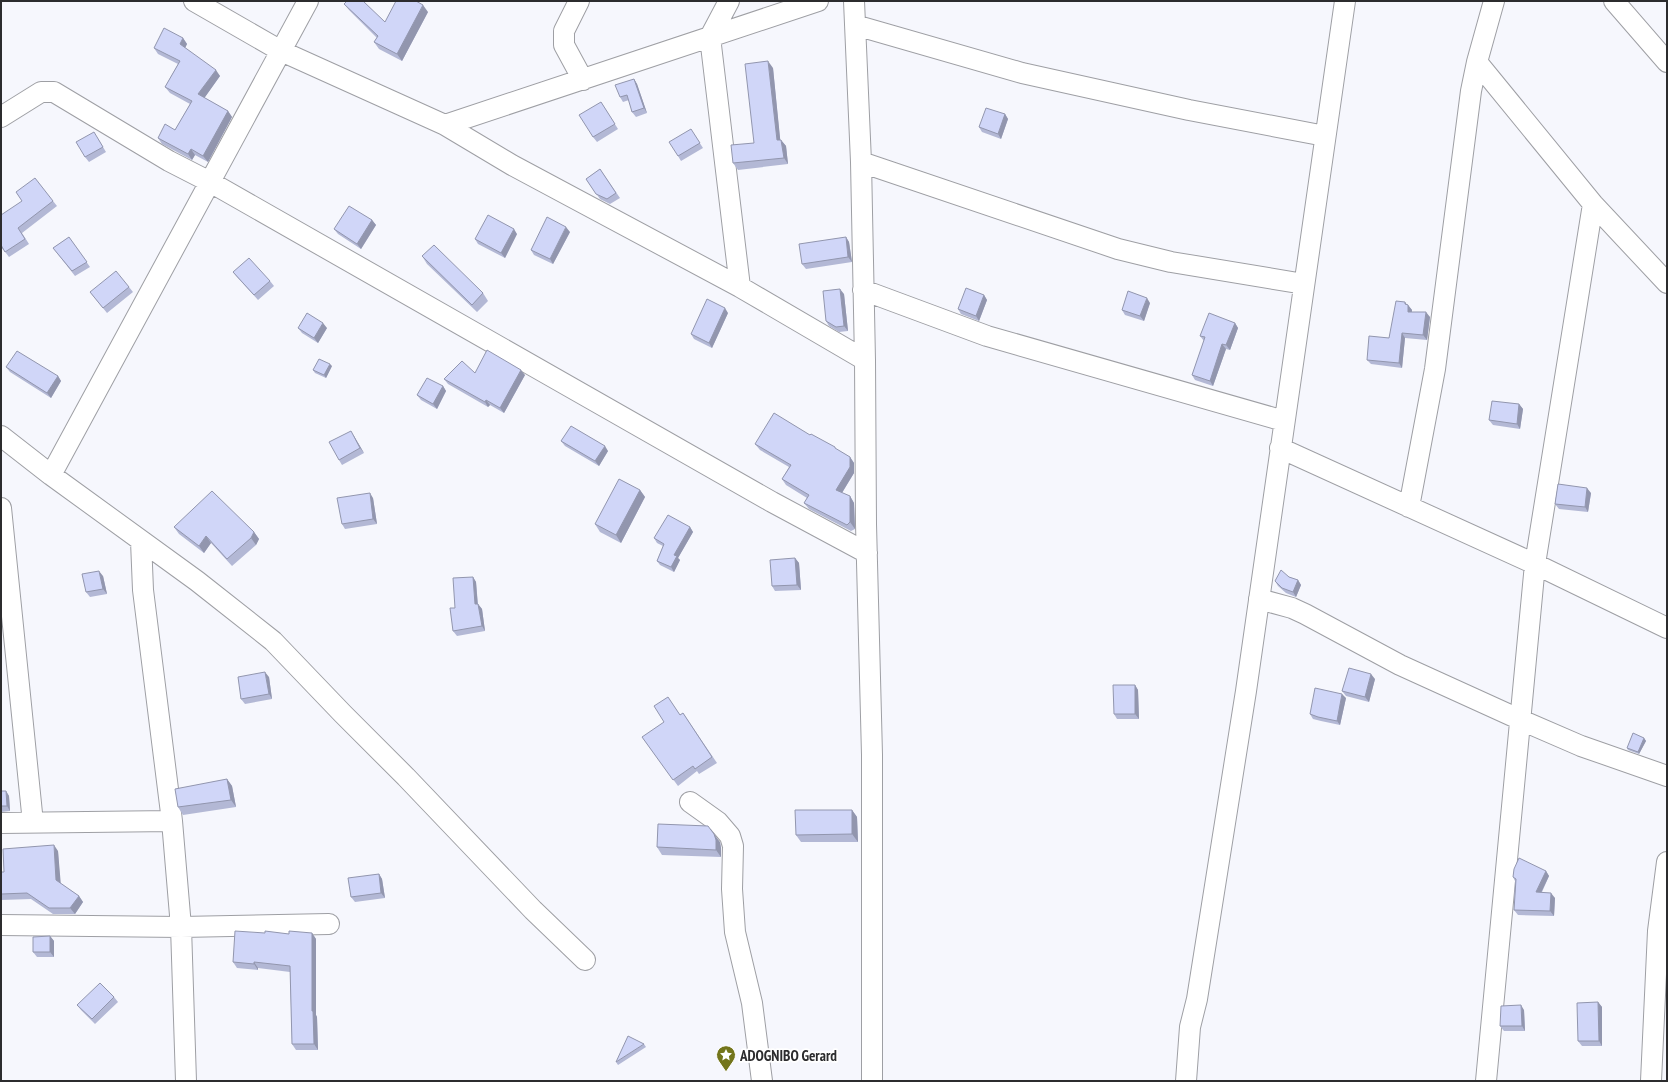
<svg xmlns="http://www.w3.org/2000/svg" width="1668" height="1082" viewBox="0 0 1668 1082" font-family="'PT Sans Narrow',sans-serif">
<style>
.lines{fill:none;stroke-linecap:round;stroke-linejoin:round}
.minor-casing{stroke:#9e9fa4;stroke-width:22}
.minor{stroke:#fff;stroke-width:20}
.wall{fill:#b3b8d5}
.shaded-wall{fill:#9296ae}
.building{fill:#d0d6f8;stroke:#9296ae}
.labels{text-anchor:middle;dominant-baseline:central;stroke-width:3.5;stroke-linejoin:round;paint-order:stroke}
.poi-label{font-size:15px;font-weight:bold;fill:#2c2c2e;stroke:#fff;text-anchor:start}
</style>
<rect width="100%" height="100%" fill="#f6f7fd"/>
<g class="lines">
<defs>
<path id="minor" d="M194 1 281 51 445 125 512 165 740 287 865 360 866 524 872 755V1081
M579 1 564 31V45L583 80
M729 1 710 37 740 287
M854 1 861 162 865 360
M1614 1 1667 62
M855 25 1022 73 1189 110 1325 136
M1477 62 1593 204 1667 283
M1 117 41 92H54L169 161 210 182 772 502 867 553
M445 125 818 1
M861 162 1118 249 1171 262 1304 284
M863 290 987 336 1284 421
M1 436 51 475 308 1
M1280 448 1535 564 1667 628
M51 475 197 581 273 641 343 714 406 777 533 910 585 960
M1409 507 1435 369 1471 91 1477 62 1494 1
M1 508 33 823
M141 541 143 590 172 821 181 927 186 1081
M1259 599 1292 608 1305 614 1400 665 1521 720 1581 746 1667 776
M690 802 718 822 730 836 733 846 732 889 735 932 752 1003 762 1081
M1 823 172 821
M1 925 181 927 329 924
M1186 1081 1190 1027 1197 999 1246 691 1345 1
M1486 1081 1535 564 1593 204
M1651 1081 1658 931 1667 862"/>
</defs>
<use href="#minor" class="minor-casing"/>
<use href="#minor" class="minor"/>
</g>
<path class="wall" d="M344 4 385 22 428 12 402 61 379 49 374 42 377 38 349 10Z
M183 38 187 44 185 48 220 76 204 98 228 111 232 117 208 162 195 155 192 160 162 144 158 138 175 130 190 104 170 93 165 87 178 64 158 54 154 48Z
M773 68 780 140H781L786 146 788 164 738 170 733 163 754 143Z
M634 79 637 84 647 113 636 117 632 112 629 100 623 102 620 97Z
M601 102 618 129 597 142 593 137Z
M1005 114 1008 119 1001 139 982 132 979 127Z
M694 134 703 148 681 161 678 156Z
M97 137 106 152 89 162 85 157Z
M600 169 620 198 610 204 600 199 586 179Z
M53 201 57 206 22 233 29 244 9 257 3 249 1 250V215Z
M372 220 376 225 361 249 338 234 334 229Z
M570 232 553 264 534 255 531 250Z
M517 234 505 258 478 244 475 239Z
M69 237 90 267 75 276 53 248Z
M846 237 849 242 852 262 806 269 802 264Z
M422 256 483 293 488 301 477 312 427 264Z
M233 272 270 281 274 286 258 300 237 277Z
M129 287 133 292 107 313 90 292Z
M844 294 848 331 839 332 829 326 826 321Z
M984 295 987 300 979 321 961 314 958 309Z
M1150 303 1144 321 1125 315 1122 310Z
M1407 304 1408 305 1412 310V312L1430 317 1427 340 1405 338 1402 368 1371 364 1367 360 1389 338Z
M728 313 712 348 694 339 691 334Z
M1235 323 1238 328 1230 350 1226 349 1213 386 1195 380 1192 375 1204 341 1200 336Z
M298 328H327L318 343 302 333Z
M332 366 326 378 315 373 313 370Z
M6 367 58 376 61 381 51 398 10 372Z
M475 373 525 375 504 413 490 405 488 407 448 384 444 379Z
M443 386 446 391 437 409 421 400 417 395Z
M1519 404 1523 409 1520 429 1493 425 1489 420Z
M810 435 850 457 854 463V473L842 493 850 496 854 503 855 529 851 531 809 509 804 503 807 498 786 485 782 479 789 467 760 450 755 444Z
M354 436 364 453 342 465 339 460Z
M561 441 608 451 599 466 565 446Z
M640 490 645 497 621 543 600 532 595 524Z
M1591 493 1588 512 1559 509 1555 504Z
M373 498 377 524 345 529 342 524Z
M174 527 254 532 259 539 256 545 232 566 211 543 204 553 179 534Z
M690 527 693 532 678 558 680 560 674 572 660 565 657 561 663 546 657 543 654 538Z
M795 558 799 563 801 590 775 591 772 586Z
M103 576 107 594 90 597 86 592Z
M473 577 476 582 478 604 482 609 485 631 457 636 453 631Z
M1289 577 1298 580 1301 585 1296 597 1286 593 1278 586 1275 581Z
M269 677 272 699 245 704 241 699Z
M1375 679 1369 702 1346 696 1342 691Z
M1135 685 1138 690 1139 719H1117L1114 714Z
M1346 698 1340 725 1321 721 1313 719 1310 714Z
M683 713 717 763 699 774 697 771 678 786 642 737Z
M1644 738 1646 741 1639 754 1628 750 1627 748Z
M227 779 232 786 236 807 183 815 178 807Z
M1 791H6L9 796 10 811 1 812Z
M852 810 857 817 858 842H801L796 835Z
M720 842 721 848V857L662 855 657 847Z
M58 851 60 883 79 896 83 902 75 914H53L31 899 1 900V872H4Z
M1546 871 1549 876 1542 892 1555 898 1554 916 1518 915 1514 910 1515 881 1513 877Z
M379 874 382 879 385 898 355 902 351 897Z
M265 933 289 934 312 933 316 939V1015L317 1017 318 1050H296L292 1044 290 972 258 968V970L237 968 233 962Z
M50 936 54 941V957H37L33 952Z
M114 997 118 1002 95 1024 81 1010 77 1005Z
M1598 1002 1602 1007V1046H1582L1578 1041Z
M1524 1010 1525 1031H1504L1500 1026Z
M644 1044 646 1047 618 1065 616 1062Z"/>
<path class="shaded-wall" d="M423 5 428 12 402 61 397 54Z
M183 38 187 44 184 50 180 44Z
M768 61 773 68 781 147 777 140Z
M216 70 220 76 203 100 198 94Z
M634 79 637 84 647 113 644 108Z
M228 111 232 117 208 162 203 156Z
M1005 114 1008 119 1001 139 998 134Z
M781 140 786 146 788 164 784 158Z
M191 149 195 155 192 160 188 154Z
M372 220 376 225 361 249 357 244Z
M566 227 570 232 553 264 550 259Z
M514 229 517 234 505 258 501 253Z
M846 237 849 242 852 262 848 257Z
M840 289 844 294 848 331 844 326Z
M984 295 987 300 979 321 976 316Z
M1147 298 1150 303 1144 321 1140 316Z
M1405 302 1408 306V305L1412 310 1411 317 1408 312 1405 304Z
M725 308 728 313 712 348 709 343Z
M1426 312 1430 317 1427 340 1423 335Z
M323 323 327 328 318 343 314 338Z
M1235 323 1238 328 1230 350 1226 345Z
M1402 333 1405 338 1402 368 1399 363Z
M1222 344 1226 349 1213 386 1210 381Z
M330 364 332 366 326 378 324 375Z
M521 370 525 375 504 413 500 408Z
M58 376 61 381 51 398 47 393Z
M443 386 446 391 437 409 433 404Z
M486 400 490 405 488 407 485 402Z
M1519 404 1523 409 1520 429 1517 424Z
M351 431 354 436 364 453 360 448Z
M605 446 608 451 599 466 595 461Z
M850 457 854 463V473L840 496 836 490Z
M1587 488 1591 493 1588 512 1585 507Z
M640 490 645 497 621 543 616 535Z
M370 493 373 498 377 524 373 519Z
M850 496 854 503 855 529 850 522Z
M690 527 693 532 678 558 680 560 674 572 671 567 674 555Z
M254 532 259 539 256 545 251 538Z
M206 536 211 543 204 553 199 546Z
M795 558 799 563 801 590 797 585Z
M99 571 103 576 107 594 103 589Z
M473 577 476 582 478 609 475 604Z
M1298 580 1301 585 1296 597 1293 592Z
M478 604 482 609 485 631 482 626Z
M265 672 269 677 272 699 269 694Z
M1371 674 1375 679 1369 702 1365 697Z
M1135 685 1138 690 1139 719 1135 714Z
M1342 694 1346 698 1340 725 1337 721Z
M1644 738 1646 741 1639 754 1638 752Z
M227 779 232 786 236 807 231 800Z
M6 791 9 796 10 811 7 806Z
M852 810 857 817 858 842 852 834Z
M714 834 720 842 721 848V857L716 850Z
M54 845 58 851 61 886 56 880Z
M1546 871 1549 876 1539 897 1536 892Z
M379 874 382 879 385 898 381 893Z
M1551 893 1555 898 1554 916 1550 911Z
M79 896 83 902 75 914 70 908Z
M312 933 316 939V1015L317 1017 318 1050 314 1044 312 1011Z
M50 936 54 941V957L50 952Z
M254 962 258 968V970L254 964Z
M1598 1002 1602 1007V1046L1599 1041Z
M1521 1005 1524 1010 1525 1031 1522 1026Z"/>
<path class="building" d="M347 1H363L385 22 396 1H416L423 5 397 54 374 42 378 36 344 4Z
M164 28 183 38 180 44 216 70 198 94 228 111 203 156 191 149 188 154 158 138 165 124 175 130 192 101 165 87 180 61 154 48Z
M768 61 777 140H781L784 158 733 163 731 145 754 143 745 64Z
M634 79 644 108 632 112 627 95 620 97 615 85Z
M601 102 615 124 593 137 579 115Z
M986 108 1005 114 998 134 979 127Z
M691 129 700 143 678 156 669 142Z
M94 132 103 147 85 157 76 142Z
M600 169 616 193 607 199 596 194 586 179Z
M35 178 53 201 18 228 25 239 5 252 1 245V215L22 201 16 192Z
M349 206 372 220 357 244 334 229Z
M488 215 514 229 501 253 475 239Z
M547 217 566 227 550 259 531 250Z
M69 237 87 262 72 271 53 248Z
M846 237 848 257 802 264 799 244Z
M434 245 483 293 472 305 422 256Z
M249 258 270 281 254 295 233 272Z
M116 271 129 287 103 308 90 292Z
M966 288 984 295 976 316 958 309Z
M840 289 844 326 836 327 826 321 823 291Z
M1128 291 1147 298 1140 316 1122 310Z
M707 299 725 308 709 343 691 334Z
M1396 301 1405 302V304L1408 305V312H1426L1423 335 1402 333 1399 363 1367 360 1369 336 1389 338Z
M307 313 323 323 314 338 298 328Z
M1209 313 1235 323 1226 345 1222 344 1210 381 1192 375 1205 337 1200 336Z
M487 350 521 370 500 408 486 400 485 402 444 379 462 361 475 373Z
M17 351 58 376 47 393 6 367Z
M319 359 330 364 324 375 313 370Z
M427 378 443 386 433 404 417 395Z
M1492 401 1519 404 1517 424 1489 420Z
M774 413 810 435 811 434 835 447V448L850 457V467L836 490 850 496V522L847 525 804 503 809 495 782 479 791 465 755 444Z
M571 426 605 446 595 461 561 441Z
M351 431 360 448 339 460 329 442Z
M619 479 640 490 616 535 595 524Z
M1558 484 1587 488 1585 507 1555 504Z
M212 491 254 532 251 538 227 559 206 536 199 546 174 527Z
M370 493 373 519 342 524 337 498Z
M668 515 690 527 674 555 677 556 671 567 657 561 664 544 654 538Z
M795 558 797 585 772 586 770 560Z
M1281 570 1289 577 1298 580 1293 592 1282 588 1275 581Z
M99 571 103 589 86 592 82 574Z
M473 577 475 604H478L482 626 453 631 450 608H455L453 578Z
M1349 668 1371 674 1365 697 1342 691Z
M265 672 269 694 241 699 238 677Z
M1113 685H1135V714H1114Z
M1315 688 1342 694 1337 721 1318 717 1310 714Z
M668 697 680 715 683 713 712 757 695 769 693 766 673 780 642 737 664 722 654 706Z
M1633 733 1644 738 1638 752 1627 748Z
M227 779 231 800 178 807 175 789Z
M1 791H6L7 806H1Z
M795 810H852V834L796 835Z
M658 824 708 826 714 834 716 840V850L657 847Z
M54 845 56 880 79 896 70 908H49L27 893 1 894V872H4L3 849Z
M1519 858 1546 871 1536 892 1551 893 1550 911 1514 910 1516 879 1513 877 1514 869Z
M379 874 381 893 351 897 348 878Z
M235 931 265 933V931L289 934V931L312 933V1011H313L314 1044H292L290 966 254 962V964L233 962Z
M50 936V952H33V937Z
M100 983 114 997 92 1019 77 1005Z
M1598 1002 1599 1041H1578L1577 1003Z
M1521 1005 1522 1026H1500L1501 1006Z
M628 1036 644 1044 616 1062Z"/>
<defs>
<symbol id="sight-pin" viewBox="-11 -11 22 30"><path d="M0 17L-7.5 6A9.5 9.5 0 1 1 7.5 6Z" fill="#73751b" stroke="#fff"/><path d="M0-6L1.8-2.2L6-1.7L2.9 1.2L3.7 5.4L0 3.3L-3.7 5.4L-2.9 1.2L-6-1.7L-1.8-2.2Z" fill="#fff"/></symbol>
</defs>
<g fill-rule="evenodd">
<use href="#sight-pin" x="715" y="1044" width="22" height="30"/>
</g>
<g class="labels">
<g class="poi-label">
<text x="740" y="1055">ADOGNIBO Gerard</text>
</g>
</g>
<rect width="1668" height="1082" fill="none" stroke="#2c2c2e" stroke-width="4"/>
</svg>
